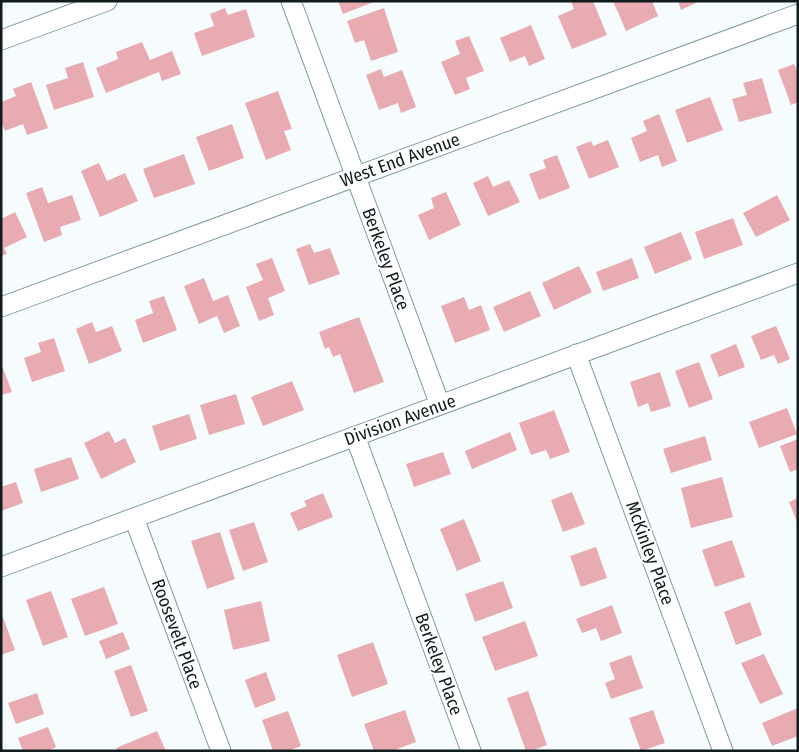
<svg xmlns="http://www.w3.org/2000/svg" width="799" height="752" viewBox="0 0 799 752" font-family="'Fira Sans Condensed',sans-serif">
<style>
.building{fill:#e8abb1}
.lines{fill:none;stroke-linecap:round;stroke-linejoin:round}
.minor-casing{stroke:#809ba2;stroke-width:21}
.minor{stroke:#fff;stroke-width:19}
.labels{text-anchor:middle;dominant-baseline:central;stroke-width:4;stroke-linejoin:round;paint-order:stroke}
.street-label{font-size:18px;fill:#111c1e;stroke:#fff}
</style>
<rect width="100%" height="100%" fill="#f6fcfd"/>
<path class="building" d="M338 1H376L343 14Z
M571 1H593L607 35 572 49 558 16 574 9Z
M613 1H652L658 16 626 31Z
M678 1H700L681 10Z
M225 8 228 15 246 9 255 37 202 56 194 33 214 26 210 14Z
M384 8 398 52 371 61 364 40 355 43 347 21Z
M531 25 545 59 529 66 525 56 510 62 500 38Z
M469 36 484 71 466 78 470 89 455 95 441 62 460 54 455 41Z
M142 42 150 60 172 51 181 74 162 81 159 72 106 93 96 68 118 59 116 52Z
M83 62 94 97 54 110 46 85 68 78 65 68Z
M794 64 798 73V102L791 105 778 70Z
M381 69 384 77 402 70 416 107 401 113 398 103 379 110 366 75Z
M762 78 772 113 739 122 732 99 747 95 743 83Z
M31 82 48 128 27 135 23 124 5 131 1 122V102L16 96 13 89Z
M278 91 292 129 284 131 291 150 266 160 245 103Z
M710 97 723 130 687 143 675 110Z
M659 114 677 161 662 167 658 155 640 162 631 138 647 131 643 121Z
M232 124 244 158 209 171 196 137Z
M608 140 619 167 589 179 576 147 591 141 593 146Z
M184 154 195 184 154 198 143 169Z
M557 155 570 188 539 200 529 174 546 168 543 160Z
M99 163 107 181 125 173 138 201 100 217 81 171Z
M488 176 493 187 509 180 520 202 488 216 473 183Z
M42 187 48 203 72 195 81 220 60 227 62 235 44 242 26 193Z
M446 192 461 225 429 240 418 215 434 208 431 198Z
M777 195 790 220 756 237 743 213Z
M15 212 27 237 4 248 7 254 1 256V219Z
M733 218 743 245 704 259 695 232Z
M681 232 692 259 655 274 644 247Z
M310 244 314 253 330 248 340 274 309 285 296 249Z
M272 258 285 291 268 298 274 315 259 321 246 287 263 280 256 264Z
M632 258 639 278 603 291 596 272Z
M579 266 592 292 554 310 542 283Z
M204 278 213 301 228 295 240 326 224 333 217 316 199 324 184 286Z
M530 291 541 316 504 332 493 307Z
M164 296 177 330 143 343 135 320 153 313 149 301Z
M464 297 469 310 481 305 490 330 455 343 441 306Z
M359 317 384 382 354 393 340 354 333 357 329 347 325 349 319 332Z
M92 322 96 332 112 326 122 351 89 364 76 329Z
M776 326 790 359 778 364 774 355 761 360 751 336Z
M54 338 65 371 32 382 24 358 41 352 38 343Z
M736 344 745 367 719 377 710 355Z
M699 362 713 399 689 408 675 371Z
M3 368 12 392 1 395V369Z
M660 372 671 406 651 412 648 403 638 407 630 382Z
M292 381 304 410 263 426 251 397Z
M236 394 245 424 209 435 200 405Z
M787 408 797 434 759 448 749 422Z
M554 410 570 452 550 459 546 450 531 455 519 423Z
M189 414 197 439 160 451 152 426Z
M109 431 115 443 125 438 136 462 101 479 84 443Z
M510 432 517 450 472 469 465 451Z
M705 436 712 460 671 473 663 449Z
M798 439V469L790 472 780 446Z
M443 452 451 474 414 487 406 464Z
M71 457 79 479 41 492 34 469Z
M722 477 733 517 691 528 681 488Z
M16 482 23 503 1 511V487Z
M572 492 585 524 563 532 551 500Z
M323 493 333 517 298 531 290 513 307 506 304 501Z
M798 498V524L789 502Z
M464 519 481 561 457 571 440 529Z
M254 522 268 562 243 571 229 530Z
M220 532 235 579 207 589 191 541Z
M732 540 745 577 715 587 702 550Z
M596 547 607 578 581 587 570 556Z
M503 581 513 608 475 622 465 594Z
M104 587 118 624 85 636 71 599Z
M51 591 68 637 43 646 26 600Z
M261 601 270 641 233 650 224 610Z
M750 602 762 635 736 645 724 612Z
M612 605 622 633 601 641 596 628 582 633 576 619Z
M1 612 15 650 1 655Z
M525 621 538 656 495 671 482 637Z
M123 632 130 649 106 659 99 641Z
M373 642 388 684 352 697 337 655Z
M764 654 783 694 760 704 741 663Z
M631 655 643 688 611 699 605 683 615 679 609 663Z
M131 665 148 711 131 717 114 671Z
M266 672 276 700 255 708 245 680Z
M528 691 547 745 531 751H526L507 698Z
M37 693 44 714 16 724 8 703Z
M798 708V736L772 746 762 723Z
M405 710 416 742 392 751H374L364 724Z
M653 710 665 743 641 751 629 718Z
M288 711 301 746 288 751H273L262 720Z
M48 727 56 747 47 751H23L18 738Z
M157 731 166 751H117L116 748Z"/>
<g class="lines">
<defs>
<path id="minor" d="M291 1 440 405
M1 40 107 1
M1 307 798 14
M576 354 723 751
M355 436 471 751
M134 518 221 751
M1 567 798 273"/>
</defs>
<use href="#minor" class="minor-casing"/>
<use href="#minor" class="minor"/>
</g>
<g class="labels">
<g class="street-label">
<text transform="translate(400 160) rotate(-20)">West End Avenue</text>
<text transform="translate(386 259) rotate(70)">Berkeley Place</text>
<text transform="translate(400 420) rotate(-20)">Division Avenue</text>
<text transform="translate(650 553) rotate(70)">McKinley Place</text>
<text transform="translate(177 634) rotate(70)">Roosevelt Place</text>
<text transform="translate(439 664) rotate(70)">Berkeley Place</text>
</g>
</g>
<rect width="799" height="752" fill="none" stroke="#111c1e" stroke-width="5"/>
</svg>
